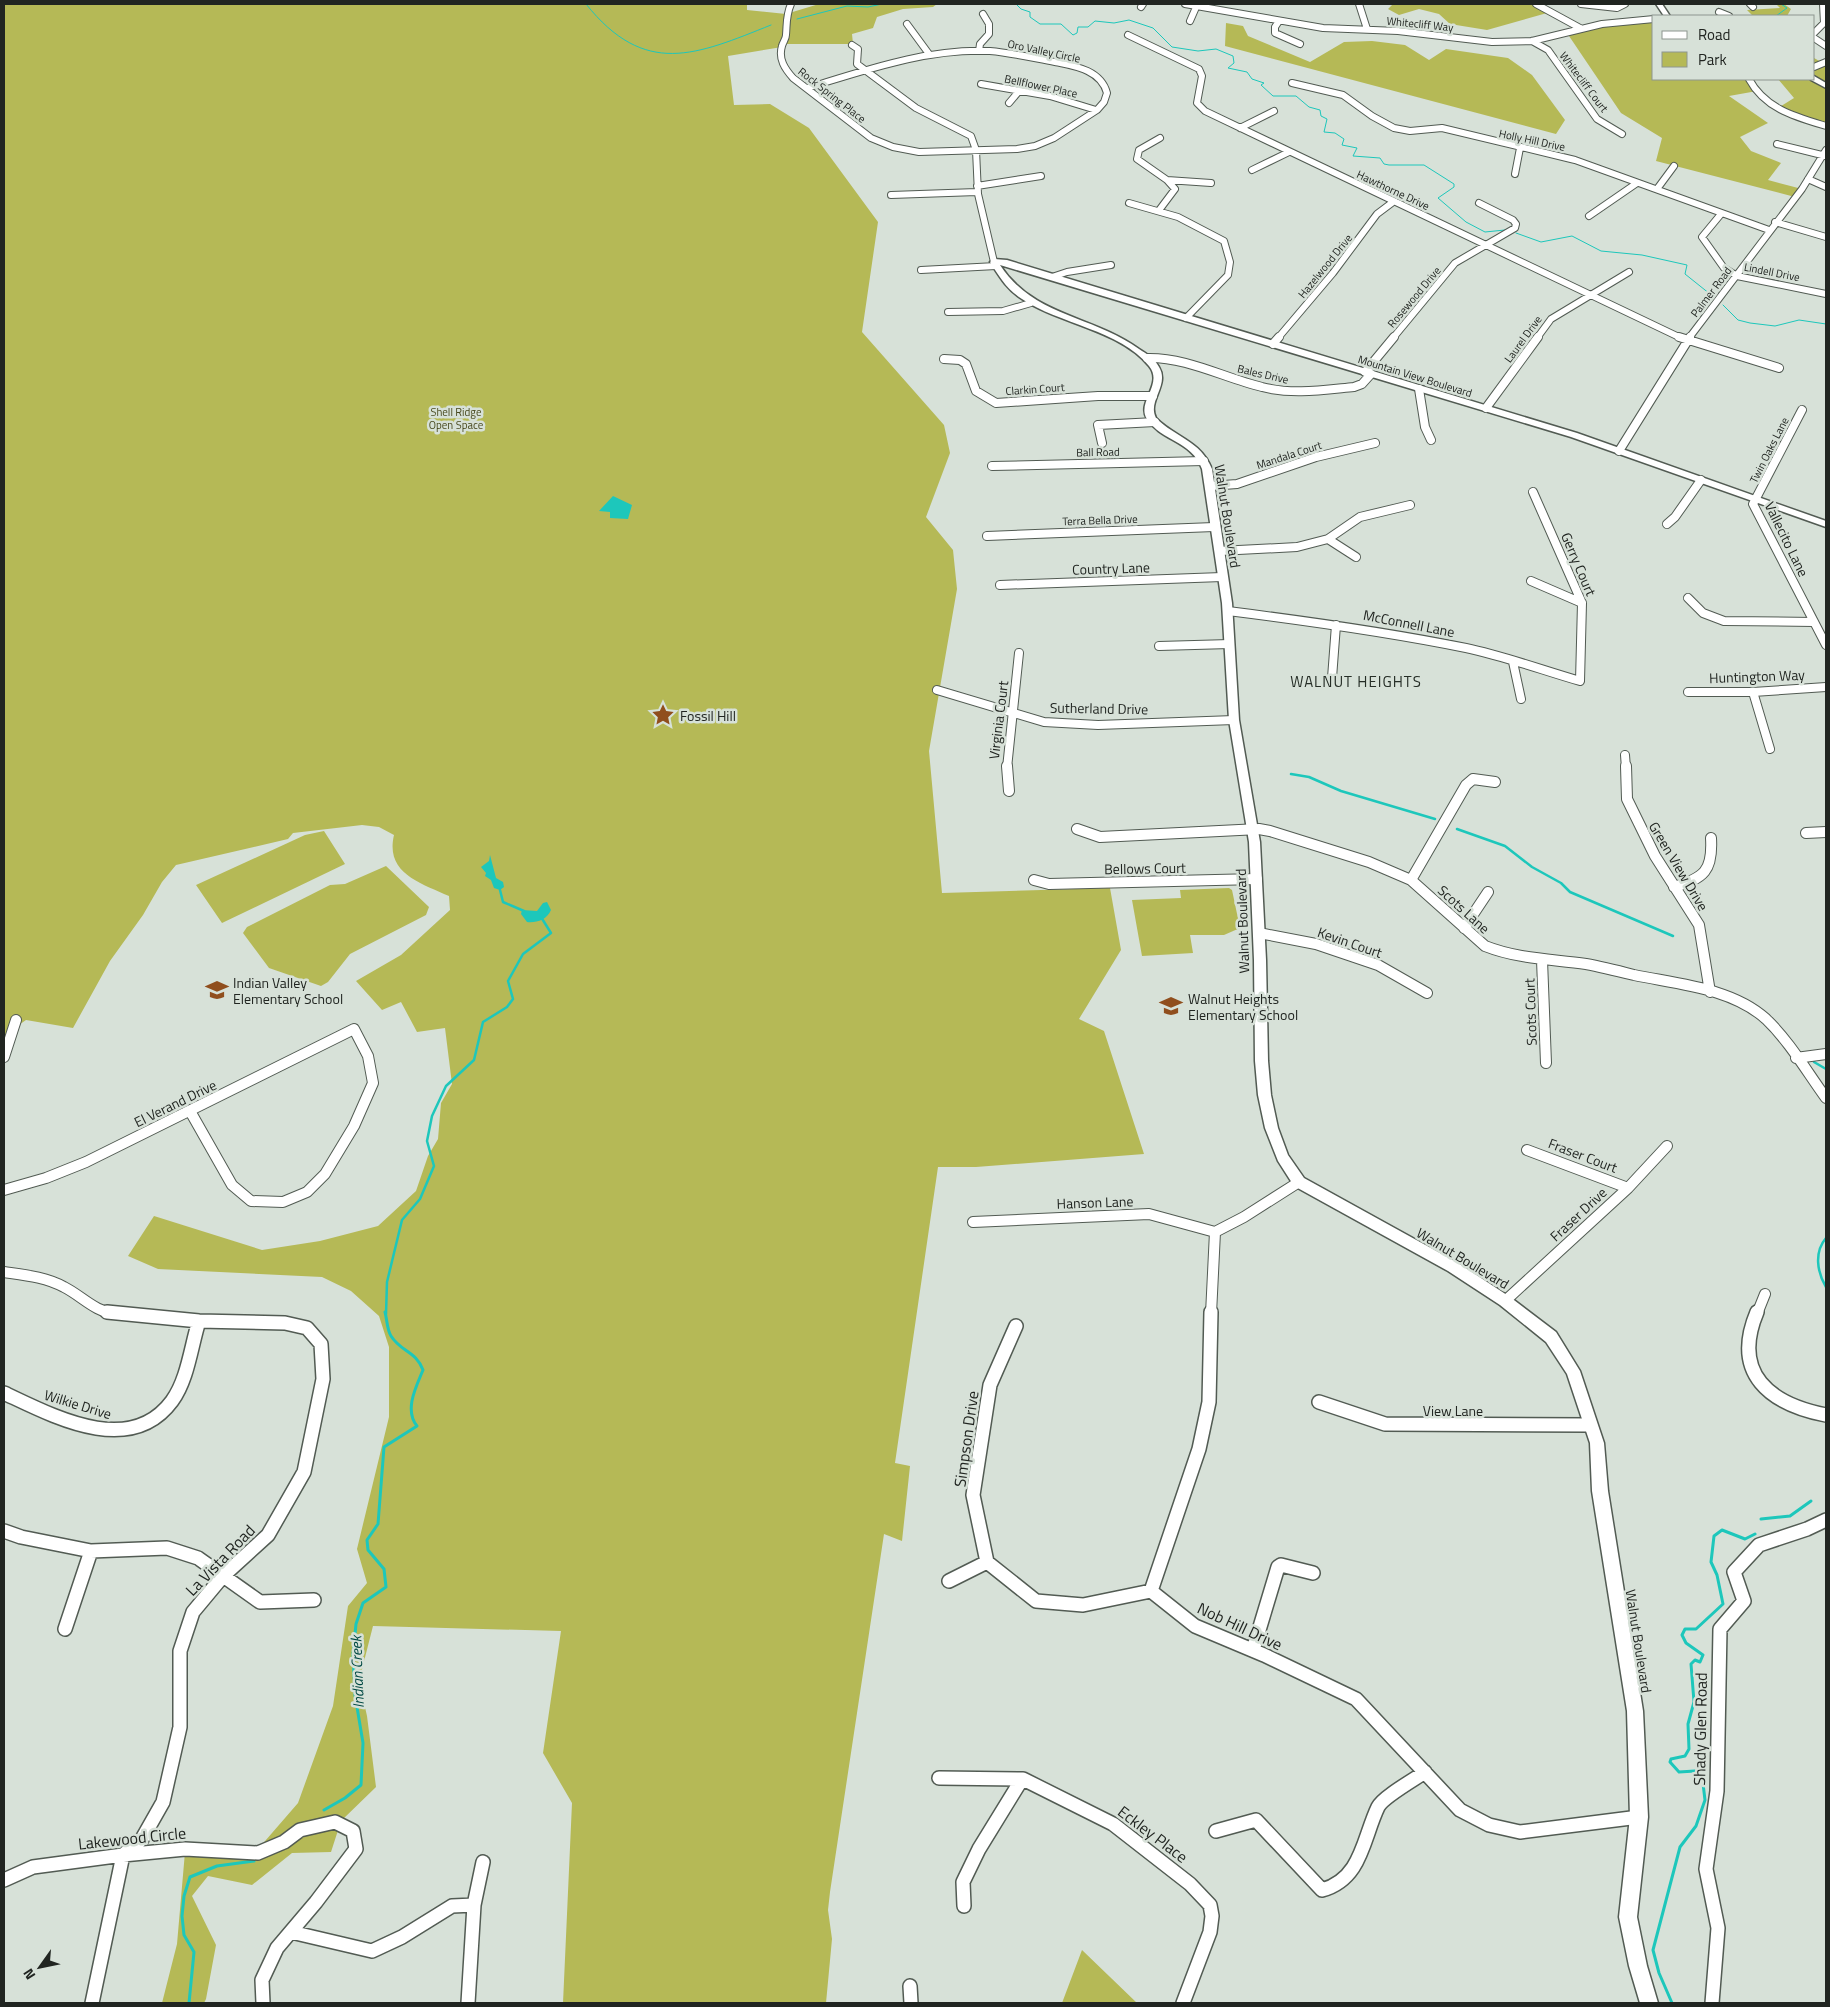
<svg xmlns="http://www.w3.org/2000/svg" width="1830" height="2007" viewBox="0 0 1830 2007" font-family="'Titillium Web',sans-serif">
<style>
.green{fill:#b5b956}
.water{fill:#1dc7bb}
.lines{fill:none;stroke-linecap:round;stroke-linejoin:round}
.stream-far2{stroke:#1dc7bb;stroke-width:1}
.stream-far1{stroke:#1dc7bb;stroke-width:2.5}
.stream{stroke:#1dc7bb;stroke-width:3}
.minor-far3-casing{stroke:#525b53;stroke-width:8}
.minor-far2-casing{stroke:#525b53;stroke-width:10}
.minor-far1-casing{stroke:#525b53;stroke-width:12}
.minor-casing{stroke:#525b53;stroke-width:16}
.tertiary-casing{stroke:#525b53;stroke-width:3}
.minor-far3{stroke:#fff;stroke-width:6}
.minor-far2{stroke:#fff;stroke-width:8}
.minor-far1{stroke:#fff;stroke-width:10}
.minor{stroke:#fff;stroke-width:13}
.tertiary{fill:#fff;fill-rule:evenodd}
.labels{text-anchor:middle;dominant-baseline:central;stroke-width:5;stroke-linejoin:round;paint-order:stroke}
.far-street-label{font-size:11px;fill:#212521;stroke:#d7e1d8}
.far-park-label{font-size:11px;fill:#47481e;stroke:#d7e1d8}
.street-label{font-size:14px;fill:#212521;stroke:#d7e1d8}
.poi-label{font-size:14px;fill:#212521;stroke:#d7e1d8;text-anchor:start}
.neighbourhood-label{font-size:15px;letter-spacing:1px;fill:#252d26;stroke:#d7e1d8}
.water-label{font-size:15px;font-style:italic;fill:#014843;stroke:#d7e1d8}
.near-street-label{font-size:16px;fill:#212521;stroke:#d7e1d8}
</style>
<rect width="100%" height="100%" fill="#d7e1d8"/>
<path class="green" d="M4 4H747V10L786 14 819 4H937L933 7 903 9 877 17 873 28 852 34 853 44H783L782 47 728 56 734 105 770 104 809 128 878 222 862 332 944 425 950 453 926 517 953 550 957 589 929 751 942 893 1110 888 1121 950 1079 1019 1104 1031 1144 1154 976 1167H938L895 1463 910 1466 902 1541 884 1534 830 1892 828 1910 832 1939 826 2003H563L572 1803 543 1753 561 1631 373 1626 359 1681 367 1716 376 1787 341 1821 331 1852 292 1853 252 1885 208 1876 192 1896 216 1945 206 1999 204 2003H162L177 1944 185 1852 259 1848 298 1803 333 1706 348 1606 367 1583 357 1549 389 1417V1347L379 1316 351 1291 322 1277 158 1269 128 1256 154 1216 262 1250 320 1241 378 1226 416 1191 428 1156 438 1139 441 1103 452 1084 445 1028 417 1032 401 1002 382 1010 356 981 401 955 450 910 449 896C420 883 385 873 394 835L379 827 362 825 293 833 288 839 176 865 162 882 143 915 110 961 73 1028 26 1020 13 1029 4 1057Z
M1393 4H1532L1547 13 1487 30 1450 24 1439 14 1419 9 1399 15 1388 9Z
M1776 4H1784L1791 9 1787 16H1753L1747 10 1780 8Z
M1654 19V79H1749L1757 91 1729 96 1768 123 1740 137 1751 151 1781 163 1768 180 1802 189 1795 197 1656 161 1662 138 1621 113 1567 33Z
M1226 23 1243 26 1248 36 1310 62 1344 42 1372 41 1405 45 1429 60 1446 49 1508 58 1532 75 1565 120 1556 134 1225 46Z
M1814 58 1823 63 1826 62V126L1778 108 1794 98 1778 79H1814Z
M324 831 345 864 222 923 196 885 305 835Z
M386 866 429 907 426 915 350 954 328 982 321 986 269 968 243 933 247 927 330 885 345 884Z
M1229 888 1232 890 1240 928 1224 935H1190L1193 953 1142 956 1132 900 1181 898 1180 890Z
M1082 1950 1137 2003H1062Z"/>
<path class="water" d="M613 496 632 505 628 519 610 518V512L599 511Z
M490 855 496 878 503 882 504 887 500 890 494 888 491 880 485 876 486 873 481 867 489 861Z
M547 902 551 910C547 920 536 923 527 922L521 914 522 910 537 911 543 903Z"/>
<g class="lines">
<path class="stream-far2" d="M586 4C645 78 696 55 771 25
M1016 4 1021 9 1030 12V17L1040 24H1061L1073 35 1077 33 1078 27H1088L1095 21 1114 23 1129 20 1153 28 1172 47 1198 51 1216 49 1233 56 1234 63 1228 68 1247 72 1252 79 1264 83 1261 85 1273 96H1296L1309 107 1320 110 1321 116 1327 119 1324 132 1335 133 1344 139 1342 145 1357 148 1353 156 1380 158 1384 164 1389 165H1424L1454 184V187L1438 198 1466 222 1485 232 1505 230
M1776 16 1787 8 1781 4
M797 19 847 6 868 7 882 4
M1516 233 1541 242 1572 236 1601 251 1642 255 1687 265 1685 274 1710 294
M1723 305 1738 320 1750 323 1775 326 1799 320 1826 324"/>
<path class="stream-far1" d="M1291 774 1309 777 1341 791 1435 819
M1457 829 1505 846 1532 867 1561 883 1570 892 1673 936
M500 890 503 902 524 911
M1814 1062 1826 1069
M1826 1238C1814 1252 1817 1272 1826 1287
M386 1314 387 1282 402 1220 420 1199 434 1166 427 1141 432 1116 446 1086 474 1060 483 1022 507 1007 513 999 508 981 523 954 551 933 541 917"/>
<path class="stream" d="M1761 1519 1790 1516 1811 1501
M324 1810 345 1798 361 1785 363 1743 355 1695 353 1654 356 1624 363 1603 386 1587 384 1569 368 1550 367 1540 378 1524 384 1447 417 1426C404 1410 416 1387 423 1370 416 1351 401 1352 391 1336 387 1330 387 1319 385 1312
M189 2003 194 1952 184 1935 182 1916 184 1896 190 1877 217 1866 254 1861
M1672 2003 1659 1973 1653 1950 1680 1847 1696 1826 1705 1800 1702 1775 1695 1771 1679 1772 1670 1762 1671 1759 1685 1756 1689 1749 1688 1724 1694 1702 1691 1664 1695 1660 1700 1662 1703 1655 1686 1643 1682 1635 1685 1629H1696L1723 1604 1717 1575 1711 1562 1714 1536 1722 1530 1745 1539 1755 1534"/>
<defs>
<path id="minor-far3" d="M791 4C786 15 787 23 786 35 786 39 783 42 782 46 778 59 785 69 793 78L871 138 893 147 919 152 1017 149 1035 146 1054 138 1097 110 1104 102 1107 93C1101 70 1075 66 1055 62 1033 58 1012 53 990 51 928 48 866 70 807 88
M1185 4 1323 28 1398 31 1492 42 1532 41 1602 24 1654 19
M1359 4 1367 29
M1536 4 1580 28
M1581 4 1617 8 1625 4
M1750 4 1753 7
M1141 7 1143 4
M1719 12 1729 16
M1190 21 1197 5
M1279 21 1275 27V33L1300 44
M907 24 929 54
M1814 33 1824 23 1823 4
M1128 35 1199 69 1202 76 1197 103 1205 111 1681 338
M1814 38 1826 46
M1532 41 1548 50 1597 119 1622 134
M852 45 858 49 857 64 916 108 971 136 976 150 978 194 994 262
M979 51 980 44 989 34V24L983 14
M1814 67 1826 62
M1749 79C1765 109 1796 117 1826 126
M1292 83 1343 95 1372 116 1394 128 1410 131 1442 128 1575 160 1769 230
M981 84 1050 96 1096 110
M1009 103 1020 90
M1240 128 1274 111
M1160 138 1139 150 1137 159 1167 180
M1777 144 1826 156
M1252 170 1289 152
M1515 174 1520 148
M1808 179 1826 187
M977 186 1041 176
M1657 189 1674 166
M891 195 977 192
M1129 203 1178 217 1224 241 1230 262 1228 275 1186 318
M1160 209 1175 189 1167 180 1211 183
M1721 214 1702 237 1724 268 1737 276 1826 294
M1589 216 1637 183
M1775 222 1826 237
M921 270 996 266
M1052 277 1067 272 1111 265
M948 312 1003 311 1031 303
M1278 338 1333 273 1377 214 1393 202
M1393 338 1455 263 1515 228 1516 224 1513 220 1479 203
M1537 338 1551 319 1629 272
M1689 338 1802 189 1826 150"/>
<path id="minor-far2" d="M1679 337 1779 368
M1273 344 1279 337
M1147 358C1187 357 1224 378 1262 387 1292 395 1323 390 1354 387L1362 384 1371 374
M944 359 960 360 966 364 976 391 996 403 1098 396H1153
M1365 372 1394 337
M1419 389 1425 427 1431 440
M1486 408 1538 337
M1802 410 1753 504 1826 645
M1102 443 1098 425 1155 422
M1619 451 1690 337
M992 466 1204 461
M1210 486 1237 484 1316 457 1375 443
M1667 524 1675 517 1701 480
M987 536 1214 527
M1328 539 1356 557
M1219 551 1297 547 1328 539 1360 517 1410 505
M1531 581 1582 603
M1000 585 1222 577
M1688 598 1703 613 1724 621 1814 622
M1228 611C1308 621 1387 632 1466 648 1504 656 1542 670 1580 681L1582 603 1533 492
M1159 646 1230 644
M1513 662 1521 699
M1332 678 1336 625
M937 690 1044 722 1098 725 1234 720
M1688 692H1753L1826 687
M1753 692 1770 749
M1625 755 1626 768
M1007 768 1019 653"/>
<path id="minor-far1" d="M1007 766 1009 791
M1626 766 1627 799 1655 856 1699 925 1710 992
M1077 829 1100 837 1259 829 1270 831 1369 862 1411 880 1485 946C1518 959 1551 959 1586 964 1602 967 1618 971 1634 975 1677 984 1732 988 1766 1019 1790 1042 1807 1072 1826 1098
M1806 833 1826 832
M1034 880 1049 884 1257 879
M1411 880 1466 785 1473 779 1495 782
M1674 887C1704 878 1713 871 1711 838
M1464 928 1488 892
M1259 933 1316 944 1378 965 1427 993
M1542 960 1546 1063
M4 1057 16 1020
M1796 1058 1826 1054
M1527 1150 1628 1188
M4 1190 46 1178 86 1162 354 1029 368 1056 373 1083 354 1126 325 1174 307 1192 283 1202 251 1201 232 1185 190 1111
M973 1222 1149 1214 1215 1232
M4 1272C25 1275 46 1277 64 1287 82 1296 95 1312 116 1314
M1505 1301 1628 1188 1667 1146
M1211 1314 1215 1232 1244 1217 1299 1182
M1757 1314 1765 1294"/>
<path id="minor" d="M1211 1312 1209 1402 1199 1449 1151 1591 1195 1626 1264 1655 1356 1699 1460 1810 1489 1825 1520 1832 1639 1817
M1757 1312C1731 1374 1770 1404 1826 1415
M1016 1326 990 1385 973 1495 987 1562 1036 1601 1083 1605 1151 1591
M4 1393C53 1416 130 1458 172 1401 188 1379 191 1346 199 1321
M1319 1402 1385 1424 1590 1425
M4 1531 21 1537 91 1551 167 1548 198 1558 260 1602 314 1600
M949 1581 987 1562
M65 1629 91 1551
M1253 1650 1278 1567 1281 1565 1313 1573
M939 1778 1023 1779 1113 1824 1190 1884 1210 1905 1212 1916 1210 1932 1183 2003
M1216 1831 1256 1820 1322 1890C1362 1879 1363 1838 1378 1807 1383 1797 1415 1779 1425 1772
M4 1880 33 1867 123 1855 185 1849 258 1853 284 1842 300 1830 335 1822 353 1831 356 1849 316 1902 277 1948 262 1980 263 2003
M964 1906 963 1882 979 1849 1022 1779
M291 1932 372 1951 402 1937 452 1906 474 1905
M910 1986 911 2003
M92 2003 123 1855 142 1839 163 1802 180 1727V1651L193 1612 223 1576 268 1535 304 1472 323 1379 321 1344 307 1328 285 1323 199 1321 107 1312
M468 2003 474 1905 483 1862
M1712 2003 1718 1928 1706 1869 1717 1791 1720 1629 1744 1601 1734 1572 1759 1545 1807 1529 1826 1520"/>
<path id="tertiary" d="M1656 4H1662L1670 16H1664Z
M1814 76 1826 83V88L1811 80Z
M994 259 1007 260 1577 433 1826 521V527L1571 437 1000 265C1034 317 1092 315 1139 349 1147 354 1155 359 1159 367 1170 385 1147 401 1156 418 1176 438 1200 440 1212 469L1232 603 1239 720 1260 842 1266 960 1268 1061 1271 1095 1278 1128 1288 1155 1304 1178 1458 1263 1510 1297 1556 1332 1580 1371 1604 1443 1608 1491 1643 1711 1648 1817 1637 1917 1647 1966 1658 2003H1640L1629 1966 1619 1917 1630 1817 1627 1711 1592 1491 1590 1443 1567 1374 1546 1342 1500 1305 1448 1271 1294 1186 1278 1161 1265 1128 1258 1095 1255 1061 1254 960 1249 842 1229 720 1222 603 1202 469C1191 440 1162 442 1147 419 1136 402 1164 384 1149 366 1120 330 1059 324 1022 299 1007 290 999 276 990 262Z"/>
</defs>
<use href="#minor-far3" class="minor-far3-casing"/>
<use href="#minor-far2" class="minor-far2-casing"/>
<use href="#minor-far1" class="minor-far1-casing"/>
<use href="#minor" class="minor-casing"/>
<use href="#tertiary" class="tertiary-casing"/>
<use href="#minor-far3" class="minor-far3"/>
<use href="#minor-far2" class="minor-far2"/>
<use href="#minor-far1" class="minor-far1"/>
<use href="#minor" class="minor"/>
<use href="#tertiary" class="tertiary"/>
</g>
<defs>
<symbol id="sight-bare" viewBox="-9 -9 18 18"><path d="M0-6L1.8-2.2L6-1.7L2.9 1.2L3.7 5.4L0 3.3L-3.7 5.4L-2.9 1.2L-6-1.7L-1.8-2.2Z" fill="#904e1d" stroke="#d7e1d8" stroke-width="2.5" paint-order="stroke"/></symbol>
<symbol id="school-bare" viewBox="-9 -9 18 18"><path d="M0-5L7-2L0 1L-7-2ZM-4 1L0 2.5L4 1V4Q0 6-4 4Z" fill="#904e1d" stroke="#d7e1d8" stroke-width="2.5" paint-order="stroke"/></symbol>
</defs>
<g fill-rule="evenodd">
<use href="#sight-bare" x="647" y="699" width="32" height="32"/>
<use href="#school-bare" x="201" y="974" width="32" height="32"/>
<use href="#school-bare" x="1155" y="990" width="32" height="32"/>
</g>
<g class="labels">
<g class="far-street-label">
<text transform="translate(1420 24) rotate(6)">Whitecliff Way</text>
<text transform="translate(1044 51) rotate(12)">Oro Valley Circle</text>
<text transform="translate(1584 82) rotate(53)">Whitecliff Court</text>
<text transform="translate(1041 86) rotate(12)">Bellflower Place</text>
<text transform="translate(832 95) rotate(38)">Rock Spring Place</text>
<text transform="translate(1532 140) rotate(12)">Holly Hill Drive</text>
<text transform="translate(1393 190) rotate(25)">Hawthorne Drive</text>
<text transform="translate(1325 266) rotate(-51)">Hazelwood Drive</text>
<text transform="translate(1772 272) rotate(11)">Lindell Drive</text>
<text transform="translate(1711 292) rotate(-53)">Palmer Road</text>
<text transform="translate(1414 297) rotate(-50)">Rosewood Drive</text>
<text transform="translate(1523 339) rotate(-54)">Laurel Drive</text>
<text transform="translate(1263 374) rotate(13)">Bales Drive</text>
<text transform="translate(1415 376) rotate(17)">Mountain View Boulevard</text>
<text transform="translate(1035 389) rotate(-4)">Clarkin Court</text>
<text transform="translate(1769 450) rotate(-63)">Twin Oaks Lane</text>
<text transform="translate(1098 452) rotate(-1)">Ball Road</text>
<text transform="translate(1289 455) rotate(-18)">Mandala Court</text>
<text transform="translate(1100 520) rotate(-2)">Terra Bella Drive</text>
</g>
<g class="far-park-label">
<text x="456" y="412">Shell Ridge<tspan x="456" dy="13">Open Space</tspan></text>
</g>
<g class="street-label">
<text transform="translate(1228 516) rotate(81)">Walnut Boulevard</text>
<text transform="translate(1787 539) rotate(64)">Vallecito Lane</text>
<text transform="translate(1579 564) rotate(67)">Gerry Court</text>
<text transform="translate(1111 568) rotate(-2)">Country Lane</text>
<text transform="translate(1409 623) rotate(11)">McConnell Lane</text>
<text transform="translate(1757 676) rotate(-2)">Huntington Way</text>
<text transform="translate(1099 708) rotate(1)">Sutherland Drive</text>
<text transform="translate(998 720) rotate(-83)">Virginia Court</text>
<text transform="translate(1679 866) rotate(59)">Green View Drive</text>
<text transform="translate(1145 868) rotate(-1)">Bellows Court</text>
<text transform="translate(1464 909) rotate(42)">Scots Lane</text>
<text transform="translate(1242 921) rotate(-92)">Walnut Boulevard</text>
<text transform="translate(1350 942) rotate(19)">Kevin Court</text>
<text transform="translate(1530 1012) rotate(-92)">Scots Court</text>
<text transform="translate(175 1103) rotate(-26)">El Verand Drive</text>
<text transform="translate(1583 1155) rotate(21)">Fraser Court</text>
<text transform="translate(1095 1202) rotate(-2)">Hanson Lane</text>
<text transform="translate(1578 1214) rotate(-43)">Fraser Drive</text>
<text transform="translate(1463 1258) rotate(31)">Walnut Boulevard</text>
<text transform="translate(78 1404) rotate(17)">Wilkie Drive</text>
<text x="1453" y="1410">View Lane</text>
<text transform="translate(1639 1641) rotate(81)">Walnut Boulevard</text>
</g>
<g class="poi-label">
<text x="680" y="715">Fossil Hill</text>
<text x="233" y="982">Indian Valley<tspan x="233" dy="16">Elementary School</tspan></text>
<text x="1188" y="998">Walnut Heights<tspan x="1188" dy="16">Elementary School</tspan></text>
</g>
<g class="neighbourhood-label">
<text x="1356" y="681">WALNUT HEIGHTS</text>
</g>
<g class="water-label">
<text transform="translate(357 1672) rotate(-92)">Indian Creek</text>
</g>
<g class="near-street-label">
<text transform="translate(966 1439) rotate(-82)">Simpson Drive</text>
<text transform="translate(220 1560) rotate(-46)">La Vista Road</text>
<text transform="translate(1240 1626) rotate(25)">Nob Hill Drive</text>
<text transform="translate(1700 1729) rotate(-89)">Shady Glen Road</text>
<text transform="translate(1153 1834) rotate(37)">Eckley Place</text>
<text transform="translate(132 1838) rotate(-6)">Lakewood Circle</text>
</g>
</g>
<rect width="1830" height="2007" fill="none" stroke="#212521" stroke-width="10"/>
<rect x="1652" y="15" width="162" height="65" fill="#d7e1d8" stroke="#8e968f"/>
<rect x="1662" y="31" width="25" height="8" fill="#ffffff" stroke="#8e968f"/>
<text x="1698" y="40" font-size="15" fill="#212521">Road</text>
<rect x="1662" y="52" width="25" height="15" fill="#b5b956" stroke="#8e968f"/>
<text x="1698" y="65" font-size="15" fill="#212521">Park</text>
<g transform="translate(40 1967) rotate(237)" stroke="#d7e1d8" stroke-width="4" paint-order="stroke">
<path d="M0-4L9 19L0 12L-9 19Z" fill="#212521"/>
<text y="-8" font-size="14" font-weight="bold" text-anchor="middle" fill="#212521">N</text>
</g>
</svg>
